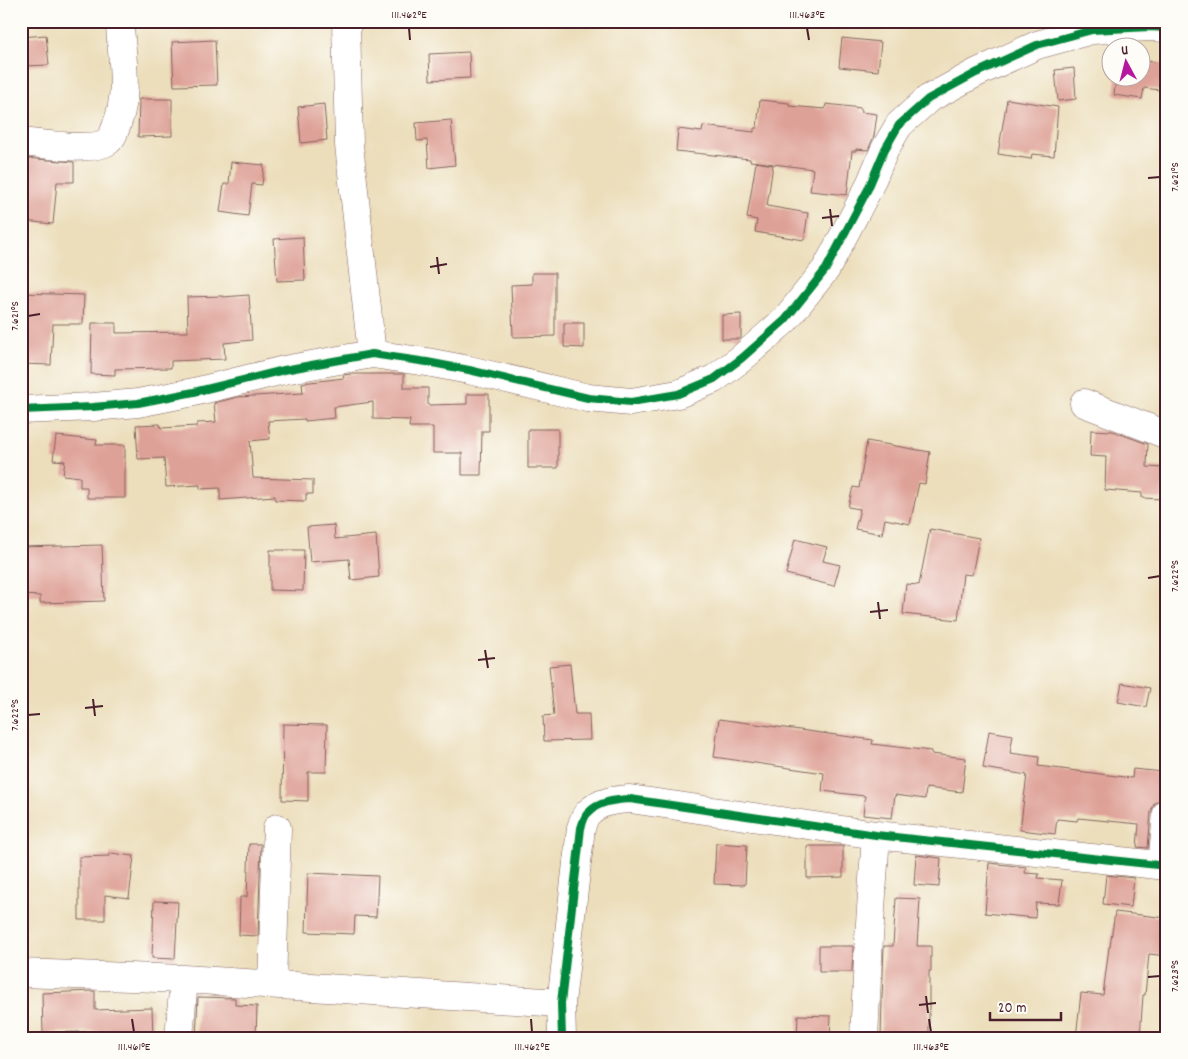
<svg xmlns="http://www.w3.org/2000/svg" width="1188" height="1059" viewBox="0 0 1188 1059" font-family="Dekko,sans-serif">
<style>
.building{fill:#dea197}
.lines{fill:none;stroke-linecap:round;stroke-linejoin:round}
.minor-casing{stroke:#83625d;stroke-width:29}
.minor{stroke:#fff;stroke-width:28}
.cycleway-casing{stroke:#fdfcf7;stroke-width:11}
.cycleway{stroke:#00873e;stroke-width:8}
.ticks{fill:none;stroke:#4a1f2b;stroke-width:2}
.neatline{fill:none;stroke:#4a1f2b;stroke-width:2}
.ticks-label{font-size:12px;text-anchor:middle;fill:#4a1f2b}
</style>
<rect width="100%" height="100%" fill="#fdfcf7"/>
<filter id="ink" filterUnits="userSpaceOnUse"><feTurbulence type="fractalNoise" baseFrequency=".02" numOctaves="2"/><feDisplacementMap in="SourceGraphic" scale="10" xChannelSelector="R" yChannelSelector="G"/><feConvolveMatrix kernelMatrix="1 2 1 2 8 2 1 2 1" color-interpolation-filters="sRGB"/></filter>
<filter id="wash" filterUnits="userSpaceOnUse"><feTurbulence type="fractalNoise" baseFrequency=".0096" numOctaves="4" result="noise"/><feDisplacementMap in="SourceGraphic" scale="20" xChannelSelector="R" yChannelSelector="G"/><feGaussianBlur stdDeviation="1.12" result="paint"/><feColorMatrix in="noise" values="0 0 0 0 0 0 0 0 0 0 0 0 0 0 0 0 0 1.4 0 .05"/><feComposite in="paint" operator="in"/></filter>
<g filter="url(#wash)">
<rect width="100%" height="100%" fill="#ecdebb"/>
<g id="blocks">
<path class="building" d="M46 35 49 65 23 66 21 37Z
M842 38 881 42 878 71 839 67Z
M215 40 217 85 174 86 172 42Z
M469 52 470 78 430 80 429 54Z
M1140 60 1167 64V91L1144 88 1142 99 1114 95 1116 78H1140Z
M1074 68 1076 99 1058 101 1055 70Z
M139 99H172V136L138 137Z
M1007 99 1058 107 1054 156 1032 154 1031 159 998 154Z
M760 100 789 103V106L825 109 826 104 861 108V112L877 114 874 136 868 150 856 149V151H852L847 195 810 191 813 169 750 161V159L676 151 678 129 702 132 703 126 754 132V128H757Z
M324 104 327 140 301 143 298 107Z
M451 120 455 165 429 168 427 140 417 141 416 123Z
M24 158 74 162V182H57L53 224 23 221Z
M231 162 264 165 262 185 252 184 248 216 220 212 224 184H229Z
M756 162 773 165 767 206 808 213 804 240 755 232 757 220 747 218Z
M303 237 305 280 277 281 274 239Z
M532 273H555V336L513 337 511 285 532 284Z
M21 293 84 295 83 324H53L51 365 21 364Z
M249 295 252 340 224 343 225 359 171 361V368L115 369V375L91 374 92 323H116V333L188 332 187 297 223 296V297Z
M741 314V338L740 339H722V315Z
M564 323H584V348L564 347Z
M351 374H404V388H428V405L467 404V394H489V431H482L481 475H462V453H433V427H409L410 420 373 419V402L334 407 335 418 305 421V419L268 421 270 439 250 441 253 478 313 480V494H306V501L275 500V496L220 500V488L200 489V485L166 487 164 458 138 459 136 425 160 424 161 428 197 426V423L216 422 214 403 238 397 303 393 302 383 344 378 343 375Z
M528 429H558V468H528Z
M1091 430 1112 431 1148 444 1147 467 1164 468 1162 499 1142 498V493L1105 490 1106 457 1090 456Z
M56 436 97 440 96 445H125V498H87V487H80V477L63 475 65 461 53 460Z
M867 441 930 452 925 484 919 483 910 524 885 519 882 534 855 529 860 509 848 507 853 487 859 488Z
M334 525 335 539 376 535 379 577 351 580 349 559 310 562 307 527Z
M930 529 979 538 972 575 963 574 958 620 903 614 906 584 919 585Z
M795 539 827 547 823 561 840 565 834 586 786 574Z
M102 545 104 601 40 603V596L21 595V547Z
M270 550H304L303 591 270 590Z
M570 664 575 714H589L590 740 544 741 543 716 554 715 549 666Z
M1122 683 1150 688 1146 707 1118 702Z
M719 719 873 740 872 744 931 751V754L966 758 962 792 926 788 925 799 895 795 892 818 863 815 865 796 822 791 824 773 714 757Z
M283 724 327 725 326 772H308V801L282 800Z
M989 731 1013 735 1010 753 1039 757 1038 766 1132 778 1133 769 1163 772 1160 799 1154 804 1151 812 1148 848 1137 847 1139 824 1078 818 1077 821 1057 819 1055 834 1020 830 1027 775 983 768Z
M716 843 747 845 745 885 714 884Z
M249 844H261L258 936 239 935 240 897H247Z
M807 846H843V877L807 878Z
M110 853 134 856 129 898 105 895V920H79V857L110 856Z
M916 855 941 858 939 887 914 885Z
M989 863 1026 867 1025 873 1039 874 1038 878 1062 880 1059 904 1036 903 1035 918 985 913Z
M308 873 378 876 376 917 355 916 354 934 306 932Z
M1106 875 1134 878 1131 907 1103 904Z
M896 898 920 899 917 946H931V971H929V1038H881L882 1000 884 946H893Z
M154 901 178 902 175 959 152 958Z
M1115 912 1167 918V956L1149 954 1145 995H1143L1140 1038H1076L1081 993 1103 995 1109 947H1110Z
M819 946H853L852 972H819Z
M95 991V1010L152 1008 153 1038H113V1031L43 1033 42 993Z
M198 997 235 998V1005L257 1006 256 1038H196Z
M798 1015 831 1016 830 1038H797Z"/>
</g>
</g>
<g filter="url(#ink)">
<use href="#blocks" fill-opacity="0" stroke="#83625d" stroke-width="1"/>
<g class="lines">
<defs>
<path id="minor" d="M346 21 349 145 372 354
M21 142C39 144 95 152 108 141 113 137 115 130 117 124 129 93 122 59 120 26L119 21
M1084 403 1167 435
M21 410 93 407 138 403 194 392 284 370 372 354 427 362 469 370 588 398 631 402 678 394 714 379 742 358 785 320 826 269 868 189 885 149 899 125 928 99 976 73 1037 45 1092 30 1149 27 1167 28
M1162 865 1167 813
M21 973 184 979 561 1003
M272 984 277 828
M179 1038 184 979
M562 1038 561 1003 581 828C583 823 584 816 588 813 599 801 616 800 630 799L876 835 1167 866
M864 1038 869 938 876 835"/>
</defs>
<use href="#minor" class="minor-casing"/>
<use href="#minor" class="minor"/>
<defs>
<path id="cycleway" d="M21 410 93 407 138 403 194 392 284 370 372 354 427 362 469 370 588 398 631 402 678 394 714 379 742 358 785 320 826 269 868 189 885 149 899 125 928 99 976 73 1037 45 1092 30 1149 27 1167 28
M562 1038 561 1003 581 828C583 823 584 816 588 813 599 801 616 800 630 799L876 835 1167 866"/>
</defs>
<use href="#cycleway" class="cycleway-casing"/>
<use href="#cycleway" class="cycleway"/>
</g>
</g>
<path class="ticks" d="M409 28 410 40M807 28 809 40M1148 178 1160 177M830 209 832 226M822 218 839 216M437 257 439 274M430 267 447 264M28 316 40 314M1148 578 1160 576M878 602 880 619M870 612 888 610M485 650 488 668M478 660 495 658M93 699 95 716M85 708 103 706M28 715 40 714M1148 977 1160 976M926 996 928 1013M919 1005 936 1003M132 1019 134 1032M531 1019 532 1032M929 1019 931 1032"/>
<rect width="1188" height="1059" fill="none" stroke="#fdfcf7" stroke-width="55"/>
<g transform="translate(1126 62) rotate(353)"><circle r="24" fill="#fdfcf7" stroke="#b5a4a5"/>
<path d="M0-4L9 19L0 12L-9 19Z" fill="#b5179e"/>
<text y="-8" font-size="14" font-weight="bold" text-anchor="middle" fill="#4a1f2b">U</text>
</g>
<path d="M990 1012v8h71v-8" fill="none" stroke="#4a1f2b" stroke-width="2.5"/>
<text x="998" y="1012" font-size="15" fill="#4a1f2b" stroke="#fdfcf7" stroke-width="4" paint-order="stroke">20 m</text>
<rect x="28" y="28" width="1132" height="1004" class="neatline"/>
<g class="ticks-label">
<text x="409" y="18">111.462°E</text>
<text x="807" y="18">111.463°E</text>
<text transform="translate(1174 177) rotate(-90)" y="4">7.621°S</text>
<text transform="translate(14 316) rotate(-90)" y="4">7.621°S</text>
<text transform="translate(1174 576) rotate(-90)" y="4">7.622°S</text>
<text transform="translate(14 715) rotate(-90)" y="4">7.622°S</text>
<text transform="translate(1174 976) rotate(-90)" y="4">7.623°S</text>
<text x="134" y="1050">111.461°E</text>
<text x="532" y="1050">111.462°E</text>
<text x="931" y="1050">111.463°E</text>
</g>
</svg>
